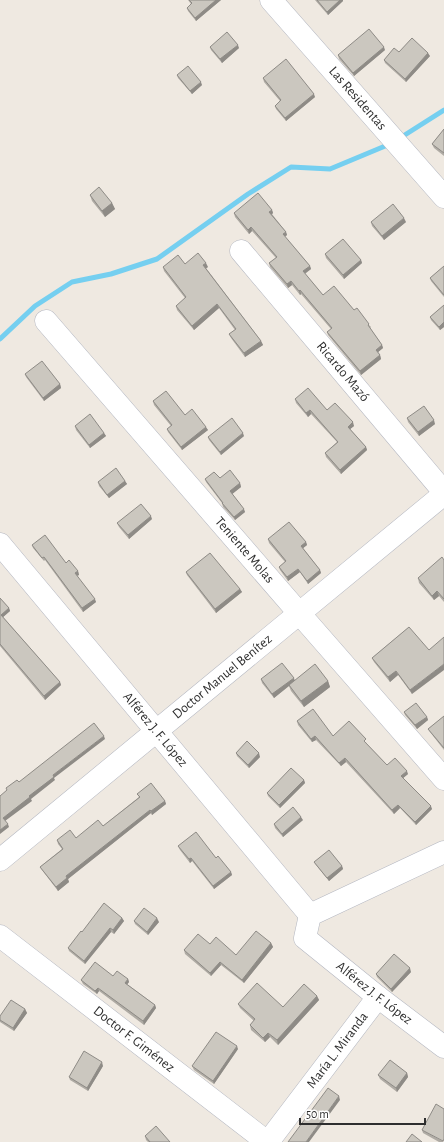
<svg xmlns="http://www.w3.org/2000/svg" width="444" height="1142" viewBox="0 0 444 1142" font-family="'Alegreya Sans',sans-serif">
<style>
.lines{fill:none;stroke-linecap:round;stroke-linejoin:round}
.stream{stroke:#75cff0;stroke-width:5}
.minor-casing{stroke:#b4b7c1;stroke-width:23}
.minor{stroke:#fff;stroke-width:22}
.wall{fill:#afaba4}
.shaded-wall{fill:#8e8b86}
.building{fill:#cbc7bf;stroke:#8e8b86}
.labels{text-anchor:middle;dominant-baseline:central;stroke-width:3;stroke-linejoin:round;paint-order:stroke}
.street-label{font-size:14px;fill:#2e2e2e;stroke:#fff}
</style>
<rect width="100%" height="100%" fill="#efe9e1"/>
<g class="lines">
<path class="stream" d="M400 138 444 110
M0 339 35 306 72 282 111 274 157 259 248 194 291 167 330 169 390 144"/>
<defs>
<g id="minor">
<path id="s1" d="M271 0 444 197"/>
<path id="s2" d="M241 251 444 492"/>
<path id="s3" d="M46 321 299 613 444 779"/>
<path id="s4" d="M0 544 310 915"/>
<path id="s5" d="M444 852 310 915 305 938 378 997 444 1047"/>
<path id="s6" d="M0 860 444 494"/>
<path id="s7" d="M0 936 267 1142"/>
<path id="s8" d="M268 1142 378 997"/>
</g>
</defs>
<use href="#minor" class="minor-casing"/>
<use href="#minor" class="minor"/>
</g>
<path class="wall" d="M188 0H221L196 21 188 11 187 8 191 4Z
M315 0H343V1L328 15Z
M210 47 239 48 222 63 211 50Z
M385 50 354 76 339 59 338 55Z
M399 52 430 56 406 82 385 63 384 60Z
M177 75 202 85 192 94 178 78Z
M263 78 315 97 286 121 276 109 275 106 280 101 264 82Z
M444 129V156L434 148 432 144Z
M90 195 112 203 115 209 105 217 92 201Z
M272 210 273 213 272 214 286 232 287 235 285 237 310 266 311 269 305 274 323 295 354 310 371 327 370 328 382 345 383 348 378 352 380 355 381 359 361 375 328 335 327 332 331 329 301 294 300 295 292 285 288 288 270 267 269 263 276 258 252 231 249 234 235 217 234 213Z
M371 222H406L384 240 372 226Z
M325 254 361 260 362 263 344 279 326 258Z
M185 264 208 267 206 268 261 341 263 345 245 357 231 338 229 334 235 330 219 308 194 330 177 310 176 306 185 298 164 271 163 267Z
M444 266V297L431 281 430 278Z
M444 305V327L440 330 431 320 430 317Z
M25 374 60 384 61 388 44 401 26 377Z
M295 399 327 410 354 426 350 429 366 447 367 450 341 474 326 457 325 453 337 442 311 414 308 417 296 403Z
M153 401 185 415 208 430 182 450 168 432 167 429 171 426 154 405Z
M407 418 435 424 419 436 408 422Z
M75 426 104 433 106 436 90 448 76 430Z
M244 436 221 455 209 440 208 437Z
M220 478 240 483 241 487 232 494 245 512 235 520 223 507 222 503 206 482 205 479Z
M125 481 127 484 109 498 99 486 98 482Z
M152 519 129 539 119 527 117 523Z
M268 539 306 542 307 545 303 548 320 570 321 573 308 584 300 572 288 581 280 570 279 567 285 562 269 543Z
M32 545 66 563 78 571 79 575 77 576 96 602 83 612 45 560 44 561 33 548Z
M444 560V602L439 596 434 600 419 583 418 578Z
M186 572 240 589 242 592 216 613 187 575Z
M0 598 9 608 10 611 3 617 60 682 61 685 45 700 0 646Z
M409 627 412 694 398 675 390 682 374 662 372 658Z
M261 679 328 681 330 687 304 707 291 691 289 686 274 698 262 683Z
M404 712 427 717 428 720 417 729 405 715Z
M444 716V750L430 732 428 729Z
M297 721 333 736 367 743H366L387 765 408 774 403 778 432 809 416 825 400 808 394 814 346 762 341 766 316 740 312 742 298 725Z
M236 753 260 757 249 768 237 756Z
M304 780 305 783 280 808 268 796 267 793Z
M137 794 165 801 166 804 152 815 151 813 68 879 69 882 58 891 42 870 40 867 62 849 58 844 57 840 76 838 103 826 139 797Z
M303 820 283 837 275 828 274 824Z
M178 846 216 858 231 872 232 875 214 889 192 861 190 863 180 850Z
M314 862 342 866 343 869 329 881 316 865Z
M122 918 124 921 114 934 111 932 85 964 69 951 68 948 82 932Z
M134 921 159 922 148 935 135 924Z
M271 943 273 947 244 983 221 965 211 976 185 954 184 950 210 944 236 955Z
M411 972 392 992 377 977 376 974Z
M113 976 128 979 129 982 127 984 155 1005 156 1008 144 1025 99 991 97 994 83 984 81 980Z
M317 996 319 1000 278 1045 270 1037 265 1042 251 1030 250 1025 254 1021 240 1008 238 1004 283 1007Z
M25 1009 27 1013 14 1031 0 1022V1016Z
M238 1049 214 1084 194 1070 192 1066Z
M103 1066 88 1091 70 1080 69 1077Z
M407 1073 408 1077 397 1092 380 1079 378 1075Z
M422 1130 444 1142H439L423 1133Z
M145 1136 170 1142H148L146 1140Z"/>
<path class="shaded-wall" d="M216 0H221L196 21 195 18Z
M340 0H343V1L328 15 327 12Z
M238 45 239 48 222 63 220 59Z
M384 47 385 50 354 76 353 73Z
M428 53 430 56 406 82 405 79Z
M201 82 202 85 192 94 190 91Z
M314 94 315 97 286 121 285 118Z
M112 203 115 209 105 217 102 211Z
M272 210 273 213 271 215 269 212Z
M404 218 406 222 384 240 382 236Z
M251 227 252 231 249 234 248 230Z
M286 232 287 235 284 237 283 234Z
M361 260 362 263 344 279 343 275Z
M206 263 208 267 205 269 203 265Z
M310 266 311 269 304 274 303 271Z
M291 281 292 285 288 288 287 284Z
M300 290 301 294 300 295 299 291Z
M217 304 219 308 194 330 192 326Z
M444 322V327L440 330 439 327Z
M261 341 263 345 245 357 244 353Z
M382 345 383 348 377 353 376 350Z
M380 355 381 359 361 375 360 371Z
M60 384 61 388 44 401 43 398Z
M310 410 311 414 308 417 306 413Z
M434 420 435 424 419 436 418 432Z
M353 422 354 426 349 430 348 427Z
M206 427 208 430 182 450 181 447Z
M104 433 106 436 90 448 89 445Z
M243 433 244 436 221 455 220 452Z
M366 447 367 450 341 474 340 470Z
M125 481 127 484 109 498 107 495Z
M240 483 241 487 231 495 230 491Z
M244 509 245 512 235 520 234 517Z
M151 516 152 519 129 539 128 535Z
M306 542 307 545 302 549 301 546Z
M298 569 300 572 288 581 287 577Z
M320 570 321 573 308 584 307 581Z
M78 571 79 575 76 576 75 573Z
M240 589 242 592 216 613 215 609Z
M437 591 439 596 434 600 432 596Z
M95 599 96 602 83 612 82 608Z
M9 608 10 611 2 618 1 615Z
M444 664V670L412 694 410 690Z
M396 671 398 675 390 682 388 677Z
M294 678 295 681 274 698 272 694Z
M328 681 330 687 304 707 301 701Z
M60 682 61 685 45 700 44 696Z
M427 717 428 720 417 729 415 725Z
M104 736 105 739 54 778 55 780 31 799 32 801 5 821 3 818 53 775Z
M315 736 316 740 312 742 311 739Z
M259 753 260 757 249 768 248 765Z
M345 758 346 762 341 766 339 763Z
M407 771 408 774 402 779 401 776Z
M304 780 305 783 280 808 279 805Z
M165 801 166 804 152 815 151 811Z
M398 805 400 808 394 814 392 810Z
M431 806 432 809 416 825 415 822Z
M150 810 151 813 68 879 69 882 58 891 56 887 66 876Z
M301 817 303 820 283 837 282 834Z
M8 824 9 827 0 834V830Z
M191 858 192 861 190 863 189 859Z
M342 866 343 869 329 881 327 878Z
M231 872 232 875 214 889 213 886Z
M122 918 124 921 114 934 113 930Z
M157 918 159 922 148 935 147 932Z
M110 928 111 932 85 964 84 961Z
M271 943 273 947 244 983 242 980Z
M220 962 221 965 211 976 210 973Z
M410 968 411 972 392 992 391 989Z
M128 979 129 982 126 986 125 983Z
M98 988 99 991 97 994 95 991Z
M317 996 319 1000 278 1045 277 1040Z
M155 1005 156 1008 144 1025 143 1021Z
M25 1009 27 1013 14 1031 13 1028Z
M268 1033 270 1037 265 1042 263 1038Z
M237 1046 238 1049 214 1084 213 1081Z
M102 1062 103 1066 88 1091 87 1088Z
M407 1073 408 1077 397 1092 396 1088Z
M339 1096 340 1100 309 1142H306Z"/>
<path class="building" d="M189 0H216L195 18 187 8 192 3Z
M317 0H340L327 12Z
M369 29 384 47 353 73 338 55Z
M227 32 238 45 220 59 210 47Z
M412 38 428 53 405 79 384 60 394 48 399 52Z
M286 59 314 94 285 118 275 106 281 100 263 78Z
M188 66 201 82 190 91 177 75Z
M444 129V153L432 144Z
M99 187 112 203 102 211 90 195Z
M258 193 272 210 269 212 286 232 283 234 310 266 303 271 323 295 334 286 354 310 357 308 369 324 368 325 382 345 376 350 380 355 360 371 327 332 332 328 300 290 299 291 291 281 287 284 269 263 277 257 251 227 248 230 234 213Z
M393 204 404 218 382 236 371 222Z
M343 239 361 260 343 275 325 254Z
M198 253 206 263 203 265 261 341 244 353 229 334 236 329 217 304 192 326 176 306 186 297 163 267 178 255 185 264Z
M444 266V295L430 278Z
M444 305V322L439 327 430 317Z
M42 361 60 384 43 398 25 374Z
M308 388 327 410 335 403 353 422 348 427 366 447 340 470 325 453 338 442 310 410 306 413 295 399Z
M166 391 185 415 192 409 206 427 181 447 167 429 172 425 153 401Z
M424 406 434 420 418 432 407 418Z
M90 414 104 433 89 445 75 426Z
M232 418 243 433 220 452 208 437Z
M116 468 125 481 107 495 98 482Z
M230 470 240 483 230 491 244 509 234 517 222 503H223L205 479 214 472 220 478Z
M141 504 151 516 128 535 117 523Z
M289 522 306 542 301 546 320 570 307 581 298 569 287 577 279 567 286 561 268 539Z
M45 535 66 563 69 560 78 571 75 573 95 599 82 608 44 557 42 558 32 545Z
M210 553 240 589 215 609 186 572Z
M442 557 444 560V599L437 591 432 596 418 578Z
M0 598 9 608 1 615 60 682 44 696 0 644Z
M409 627 429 650 444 637V664L410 690 396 671 388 677 372 658Z
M282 663 294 678 272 694 261 679Z
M315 664 328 681 301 701 289 685Z
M416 703 427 717 415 725 404 712Z
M313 709 333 736 349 721 366 739 364 741 387 765 395 758 407 771 401 776 431 806 415 822 398 805 392 810 345 758 339 763 315 736 311 739 297 721Z
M444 716V748L428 729Z
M94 723 104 736 53 775 54 777 29 796 30 797 3 818 8 824 0 830V796L7 790 6 788 17 780 19 782Z
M247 741 259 753 248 765 236 753Z
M291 768 304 780 279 805 267 793Z
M151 783 165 801 151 811 150 810 66 876 67 878 56 887 40 867 63 849 57 840 70 830 76 838 98 820 103 826 140 797 137 794Z
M293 807 301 817 282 834 274 824Z
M196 832 216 858 218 856 231 872 213 886 191 858 189 859 178 846Z
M329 850 342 866 327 878 314 862Z
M104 903 122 918 113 930 110 928 84 961 68 948 81 931 82 932Z
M144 908 157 918 147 932 134 921Z
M256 931 271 943 242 980 220 962 210 973 184 950 198 934 210 944 216 937 236 955Z
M394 954 410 968 391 989 376 974Z
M95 962 113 976 117 971 128 979 125 983 155 1005 143 1021 98 988 95 991 81 980Z
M257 983 283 1007 304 984 317 996 277 1040 268 1033 263 1038 250 1025 255 1019 238 1004Z
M11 1000 25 1009 13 1028 0 1020V1016Z
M216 1032 237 1046 213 1081 192 1066Z
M84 1051 102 1062 87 1088 69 1077Z
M390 1060 407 1073 396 1088 378 1075Z
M328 1088 339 1096 306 1142H288Z
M436 1104 444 1109V1139L443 1141 422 1130Z
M156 1126 170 1142H150L145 1136Z
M412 1134 422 1142H406Z"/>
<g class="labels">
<g class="street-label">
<text stroke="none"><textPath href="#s1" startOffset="131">Las Residentas</textPath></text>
<text stroke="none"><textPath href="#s2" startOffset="158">Ricardo Mazó</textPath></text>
<text stroke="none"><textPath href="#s3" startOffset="303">Teniente Molas</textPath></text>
<text stroke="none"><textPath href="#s6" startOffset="288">Doctor Manuel Benítez</textPath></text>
<text stroke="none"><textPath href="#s4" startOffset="242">Alférez J. F. López</textPath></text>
<text stroke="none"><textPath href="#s5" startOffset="260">Alférez J. F. López</textPath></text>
<text stroke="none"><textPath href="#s7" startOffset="169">Doctor F. Giménez</textPath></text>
<text stroke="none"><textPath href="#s8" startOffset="115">María L. Miranda</textPath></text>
</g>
</g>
<path d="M300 1118v6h125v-6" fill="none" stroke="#2e2e2e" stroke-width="2"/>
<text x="306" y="1118" font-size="12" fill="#2e2e2e" stroke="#ffffff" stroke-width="3" paint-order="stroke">50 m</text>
</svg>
